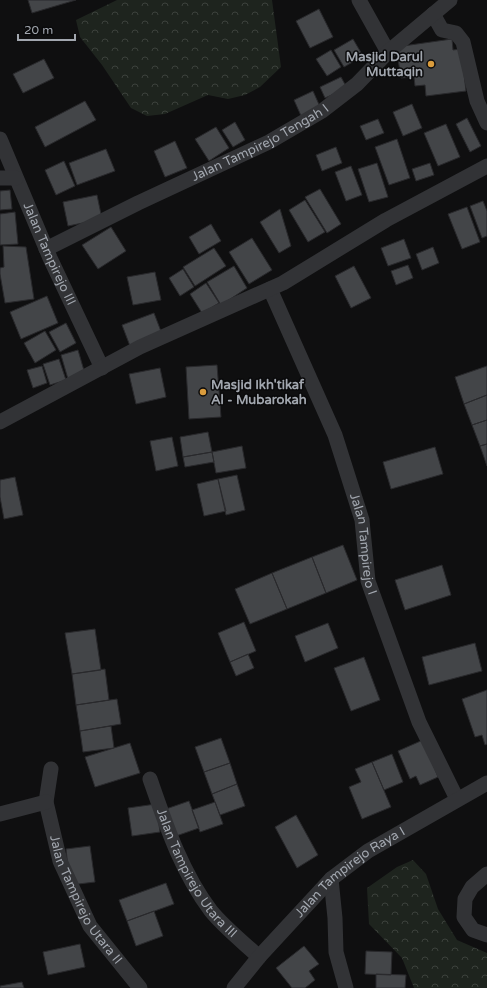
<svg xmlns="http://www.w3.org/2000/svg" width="487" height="988" viewBox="0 0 487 988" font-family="'Varela Round',sans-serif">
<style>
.forest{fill:url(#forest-crowns)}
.building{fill:#434548;stroke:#29292c}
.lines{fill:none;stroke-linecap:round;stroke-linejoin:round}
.street{stroke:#323336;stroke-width:15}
.poi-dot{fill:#da9c3d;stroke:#0a0a0b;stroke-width:1.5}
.labels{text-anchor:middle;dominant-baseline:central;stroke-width:3;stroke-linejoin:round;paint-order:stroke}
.poi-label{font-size:13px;font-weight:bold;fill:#a2a7af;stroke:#0a0a0b;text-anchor:end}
.street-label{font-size:13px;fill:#a2a7af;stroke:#0a0a0b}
</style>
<defs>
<pattern id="forest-crowns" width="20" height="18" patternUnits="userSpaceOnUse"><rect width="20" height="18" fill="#1e241e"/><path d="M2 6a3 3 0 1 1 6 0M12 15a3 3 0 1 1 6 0" fill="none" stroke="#3c413c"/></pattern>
</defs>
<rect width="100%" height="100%" fill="#0f0f10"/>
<path class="forest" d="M117 0H272L281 67 260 87 245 95 228 99 208 95 165 114 147 116 131 108 102 65 80 37 76 20Z
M413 860 426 874 438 909 457 940 487 953V988H414L402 958 369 924 367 888 397 867Z"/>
<path class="building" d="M28 0H76L32 13Z
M319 9 333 37 310 48 296 21Z
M353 39 363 56 344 67 334 50Z
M452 39 453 50 461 49 466 91 426 96 425 85 415 86 414 77 401 78 396 47Z
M331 50 341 67 327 76 316 59Z
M44 59 54 78 23 93 13 74Z
M341 77 347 88 325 98 320 87Z
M313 91 321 109 302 118 294 100Z
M85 101 96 120 45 147 35 127Z
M412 104 422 128 403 136 393 112Z
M467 118 481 146 470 152 456 124Z
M378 119 384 133 366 140 360 126Z
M235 122 245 140 233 147 222 130Z
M446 124 460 157 438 166 424 133Z
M216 127 229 148 209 161 195 139Z
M397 139 410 178 389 185 375 147Z
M175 141 187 168 165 177 154 151Z
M336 147 342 163 322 171 316 155Z
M106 149 115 171 77 185 69 163Z
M64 161 75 186 56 195 45 170Z
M377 163 388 197 369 202 358 169Z
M430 163 434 175 416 181 412 169Z
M351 166 362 195 346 201 335 172Z
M320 189 341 224 327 233 305 197Z
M10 190 12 209 0 210V191Z
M97 195 102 219 68 226 63 202Z
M305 200 325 232 308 242 289 210Z
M483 201 487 211V236L482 238 470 206Z
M467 207 480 242 462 249 448 214Z
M280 209 291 246 279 253 260 222Z
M15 212 18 244 0 245V214Z
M211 224 221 241 199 254 189 237Z
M111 227 126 251 98 269 82 245Z
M252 238 272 270 249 284 229 252Z
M404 239 411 258 388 266 381 248Z
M3 246 26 247 34 299 5 303 0 274V268L4 267Z
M433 247 439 263 422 270 416 254Z
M214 248 226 266 195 286 183 267Z
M408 265 413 278 396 285 391 271Z
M234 266 247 288 221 305 207 282Z
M354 266 371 298 351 308 335 276Z
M183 269 194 287 180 296 169 278Z
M155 272 161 300 133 305 127 277Z
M206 283 219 303 202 313 190 294Z
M47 296 58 323 21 339 10 312Z
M154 313 162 334 130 346 122 325Z
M66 323 76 343 60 352 49 332Z
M45 331 56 350 35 363 24 343Z
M78 350 85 374 68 379 61 355Z
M59 359 66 380 50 385 43 364Z
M217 365 221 417 189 419 186 367Z
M42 366 47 383 33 388 27 370Z
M487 366V395L464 404 455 377Z
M160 368 166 397 136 404 129 374Z
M487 395V420L472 425 464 404Z
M487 420V444L480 446 472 425Z
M208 432 212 452 183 457 180 437Z
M172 437 178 466 156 471 150 441Z
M487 444V466L480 446Z
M242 446 246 468 216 473 212 452Z
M435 447 443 474 391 489 383 462Z
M212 452 214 462 185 467 183 457Z
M237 475 245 510 226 515 218 479Z
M15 477 23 515 4 519 0 497V480Z
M218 479 226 511 204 516 197 484Z
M343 545 357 580 326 593 312 557Z
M312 557 326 593 287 609 272 573Z
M442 565 451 595 405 610 395 580Z
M272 573 287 609 250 624 235 589Z
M244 622 256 651 230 662 218 633Z
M328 623 338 648 305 662 295 636Z
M95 629 101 670 72 674 65 633Z
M475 643 482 671 429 685 422 657Z
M248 654 254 668 236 676 230 662Z
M364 657 380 700 351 711 334 668Z
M105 669 109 700 76 705 72 674Z
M487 690V744L485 745 482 735 475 737 462 699Z
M117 699 121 724 80 731 76 705Z
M111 726 114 748 83 752 80 731Z
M221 738 230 763 204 772 195 747Z
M423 740 438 777 420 785 416 776 410 779 398 751Z
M130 743 140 773 95 787 85 757Z
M392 754 403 782 384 790 372 762Z
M372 762 391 807 362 819 349 787 361 782 355 769Z
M230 763 237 784 212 794 204 772Z
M237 784 245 806 220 815 212 794Z
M189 801 199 828 176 836 166 809Z
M215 802 223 824 200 832 192 810Z
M156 804 160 832 132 836 128 808Z
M296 815 318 855 297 868 275 827Z
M90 846 95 882 70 885 66 849Z
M166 883 174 904 127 921 119 900Z
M154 911 163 936 136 946 127 921Z
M80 944 85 967 48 975 43 952Z
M304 946 319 964 309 971 315 980 305 988H292L276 968Z
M366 951 392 952 391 975 365 974Z
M376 974 406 975 405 988H376Z
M22 982 24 988H0V986Z"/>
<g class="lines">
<g class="street">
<path d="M359 0 388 52"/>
<path d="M433 14 442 30 456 33 463 42 477 101 487 123"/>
<path id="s1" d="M0 139 50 258 102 368"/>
<path d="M0 178H16"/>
<path id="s2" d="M46 249 138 203 269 142 322 111 357 84 388 52 450 0"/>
<path id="s3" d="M270 289 335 435 362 520 368 581 419 722 457 799"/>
<path d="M0 422 140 347 283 283 386 220 487 166"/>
<path id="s4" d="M51 769 46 802 60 861 90 926 140 988"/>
<path id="s5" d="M150 779C166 825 181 871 211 911 225 928 243 942 259 957"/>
<path d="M0 814 46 802"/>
<path d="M487 874 472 887 465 899 464 917 473 930 487 935"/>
<path d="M331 879 335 918 336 952 346 988"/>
<path id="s6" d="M234 988 259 957 331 879 368 851 487 783"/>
</g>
</g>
<g class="poi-dot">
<circle cx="431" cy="64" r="4"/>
<circle cx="203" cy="392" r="4"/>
</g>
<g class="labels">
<g class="poi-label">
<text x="423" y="57">Masjid Darul<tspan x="423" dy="15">Muttaqin</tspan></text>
<text x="211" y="385" text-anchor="start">Masjid Ikh'tikaf<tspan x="211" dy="15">Al - Mubarokah</tspan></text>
</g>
<g class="street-label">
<text stroke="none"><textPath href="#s2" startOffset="239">Jalan Tampirejo Tengah I</textPath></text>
<text stroke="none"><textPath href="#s1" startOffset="125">Jalan Tampirejo III</textPath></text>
<text stroke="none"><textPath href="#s3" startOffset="273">Jalan Tampirejo I</textPath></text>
<text stroke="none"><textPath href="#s5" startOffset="106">Jalan Tampirejo Utara III</textPath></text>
<text stroke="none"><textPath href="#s6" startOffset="165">Jalan Tampirejo Raya I</textPath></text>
<text stroke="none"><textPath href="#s4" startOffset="140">Jalan Tampirejo Utara II</textPath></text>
</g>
</g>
<path d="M18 34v6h57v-6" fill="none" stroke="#a2a7af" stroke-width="2"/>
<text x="24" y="34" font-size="12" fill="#a2a7af" stroke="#0a0a0b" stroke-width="3" paint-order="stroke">20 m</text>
</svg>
